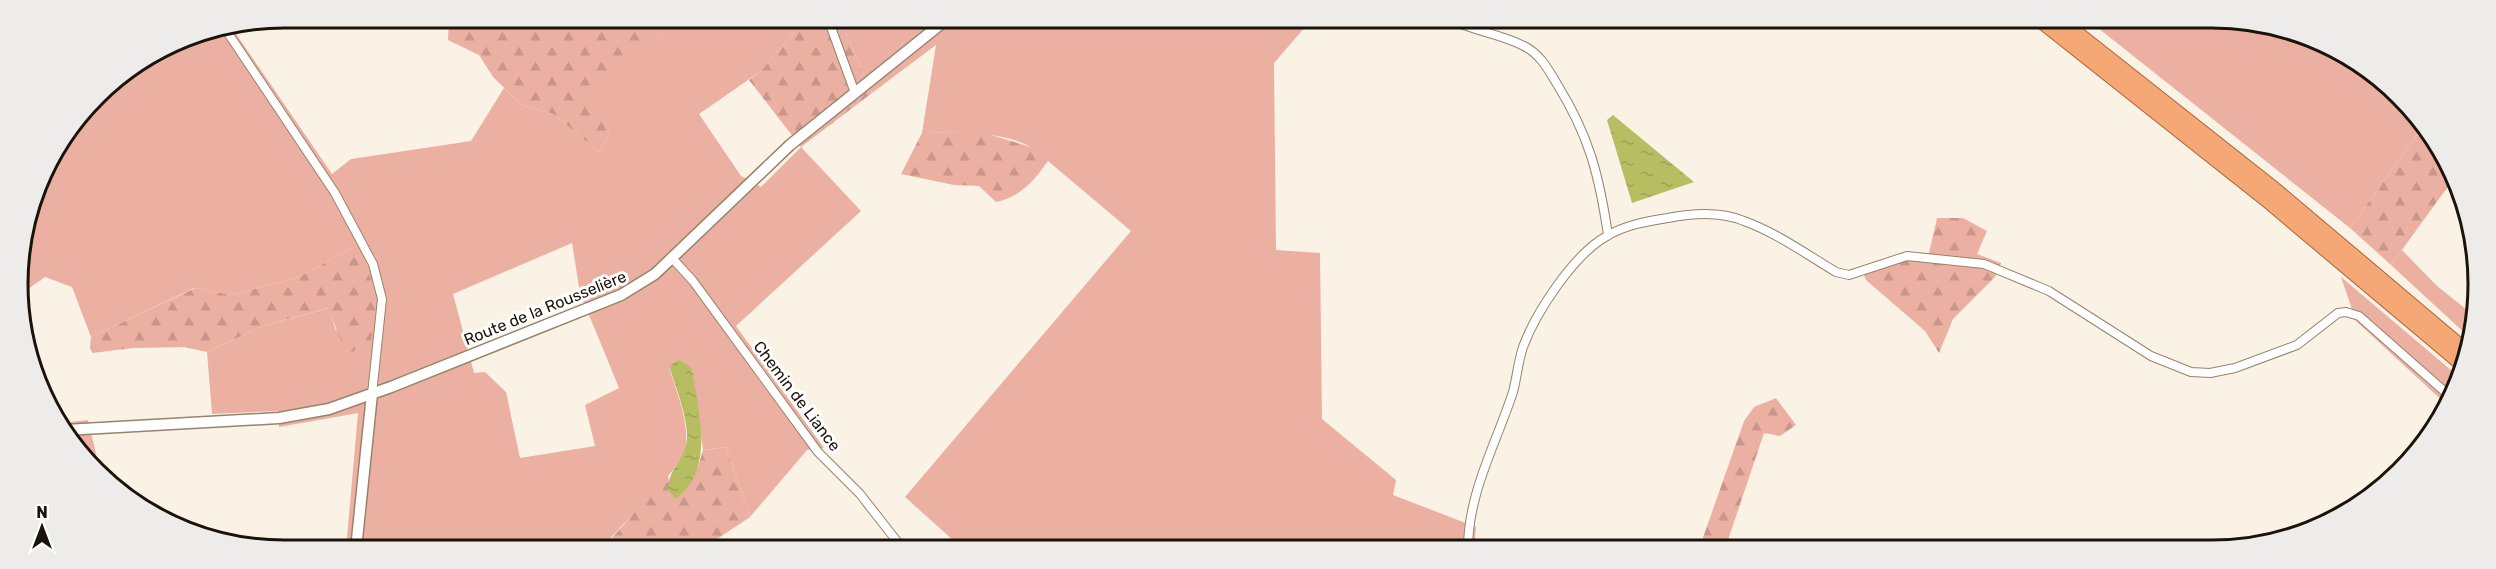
<svg xmlns="http://www.w3.org/2000/svg" width="2496" height="569" viewBox="0 0 2496 569" font-family="Rubik,sans-serif">
<style>
.grass{fill:#ecb0a3;fill-rule:evenodd}
.forest{fill:url(#forest-firs)}
.water{fill:url(#water-ripples)}
.lines{fill:none;stroke-linecap:round;stroke-linejoin:round}
.minor-casing{stroke:#988369;stroke-width:10}
.tertiary-casing{stroke:#988369;stroke-width:13}
.trunk-casing{stroke:#a76539;stroke-width:16}
.minor{stroke:#fff;stroke-width:8}
.tertiary{stroke:#fff;stroke-width:10}
.trunk{stroke:#f6a776;stroke-width:14}
.labels{text-anchor:middle;dominant-baseline:central;stroke-width:6;stroke-linejoin:round;paint-order:stroke}
.street-label{font-size:16px;fill:#1b1309;stroke:#fff}
.rim{fill:none;stroke:#1b1309;stroke-width:3}
</style>
<defs>
<pattern id="forest-firs" width="22" height="20" patternUnits="userSpaceOnUse" patternTransform="scale(1.5)"><rect width="22" height="20" fill="#ecb0a3"/><path d="M5 1l3.5 6h-7zM16 11l3.5 6h-7z" fill="#ca968b"/></pattern>
<pattern id="water-ripples" width="26" height="14" patternUnits="userSpaceOnUse" patternTransform="scale(1.5)"><rect width="26" height="14" fill="#b7be61"/><path d="M2 4q2-2 4 0t4 0M15 11q2-2 4 0t4 0" fill="none" stroke="#9da253"/></pattern>
</defs>
<rect width="100%" height="100%" fill="#fbf2e6"/>
<path class="grass" d="M677 18 806 19 761 71 699 114 741 176 761 187 801 147 861 211 736 326 824 448 807 450 750 517 726 447 703 450 692 369 669 367C676 391 688 418 686 444 684 470 619 524 602 549H346L358 413 279 427 278 411 212 414 207 352 263 326 329 308 336 331 354 247 299 277 231 295 194 288 91 337 72 287 45 277 21 294 19 267 45 167 109 84 183 38 232 28 332 174 351 159 471 141 504 88 522 105 553 114 599 152 609 134 589 100ZM572 243 580 293 619 388 585 405 595 446 520 458 506 392 485 372 474 373 453 294Z
M840 19H1312L1274 63 1276 250 1320 253 1322 419 1396 480 1393 495 1476 527 1474 549H963L905 497 1131 231 1048 161C1022 129 960 133 922 133L936 45 872 93Z
M2088 20H2247L2345 54 2424 125 2350 228Z
M2402 250 2437 286 2476 317 2470 338 2391 265Z
M2341 277 2458 376 2448 406 2356 321Z
M88 420 100 471 73 447 61 423Z"/>
<path class="forest" d="M449 18H677L590 100 609 134 599 152 553 114 522 105 493 77 479 55 448 40Z
M806 19H840L872 93 801 147 749 80 761 71Z
M2424 125 2452 181 2391 265 2350 228Z
M981 132 1038 149 1048 161C1035 180 1019 198 996 202L979 186 954 185 901 174 922 133Z
M1937 218H1963L1987 231 1977 254 2001 263 1995 277 1953 319 1939 353 1925 331 1866 280 1864 275 1900 255 1929 253Z
M354 247C379 287 379 295 371 341L347 355 328 308 263 326 207 352 184 347 133 348 93 353 90 348 91 337 195 288 231 295 299 277Z
M1776 398 1796 425 1780 436 1764 433 1725 549H1699L1744 421 1754 407Z
M726 447 750 517 702 549H602L668 475 669 481 698 467 703 450Z"/>
<path class="water" d="M1613 115 1694 182 1632 203 1607 120Z
M679 360 692 368C698 411 716 468 676 499L668 490C670 467 678 468 685 448 693 429 675 386 669 366Z"/>
<g class="lines">
<defs>
<path id="minor" d="M828 19 855 93
M1450 19C1473 31 1501 34 1524 46 1540 54 1548 69 1557 84 1589 136 1599 174 1608 235
M226 30 335 193 373 264 382 299 372 394
M672 258 693 281 818 452 860 494 903 549
M1468 549C1468 493 1496 444 1513 392 1517 377 1518 362 1523 347 1536 312 1574 254 1607 236 1625 225 1648 221 1668 218 1693 213 1720 211 1744 221 1777 233 1806 254 1836 272L1849 275 1907 256 1984 264 2049 291 2151 356 2191 372 2210 373 2235 368 2297 345 2338 313 2346 312 2359 316 2452 398"/>
<path id="tertiary" d="M65 430 279 418 329 409 391 387 621 295 655 274 790 145 947 19
M356 549 372 394"/>
<path id="trunk" d="M2040 20 2267 200 2462 364
M2060 20 2274 189 2466 351"/>
</defs>
<use href="#minor" class="minor-casing"/>
<use href="#tertiary" class="tertiary-casing"/>
<use href="#trunk" class="trunk-casing"/>
<use href="#minor" class="minor"/>
<use href="#tertiary" class="tertiary"/>
<use href="#trunk" class="trunk"/>
</g>
<g class="labels">
<g class="street-label">
<text transform="translate(545 308) rotate(-22)">Route de la Rousselière</text>
<text transform="translate(797 396) rotate(53)">Chemin de Liance</text>
</g>
</g>
<path d="M0 0H2496V569H0ZM284 28H2212A256 256 0 0 1 2468 284V284A256 256 0 0 1 2212 540H284A256 256 0 0 1 28 284V284A256 256 0 0 1 284 28Z" fill="#edeceb" fill-rule="evenodd"/>
<path class="rim" d="M284 28H2212A256 256 0 0 1 2468 284V284A256 256 0 0 1 2212 540H284A256 256 0 0 1 28 284V284A256 256 0 0 1 284 28Z"/>
<g transform="translate(42 527)" stroke="#ffffff" stroke-width="4.5" paint-order="stroke">
<path d="M0-4.5L10 22L0 15L-10 22Z" fill="#1b1309"/>
<text y="-9" font-size="16" font-weight="bold" text-anchor="middle" fill="#1b1309">N</text>
</g>
</svg>
